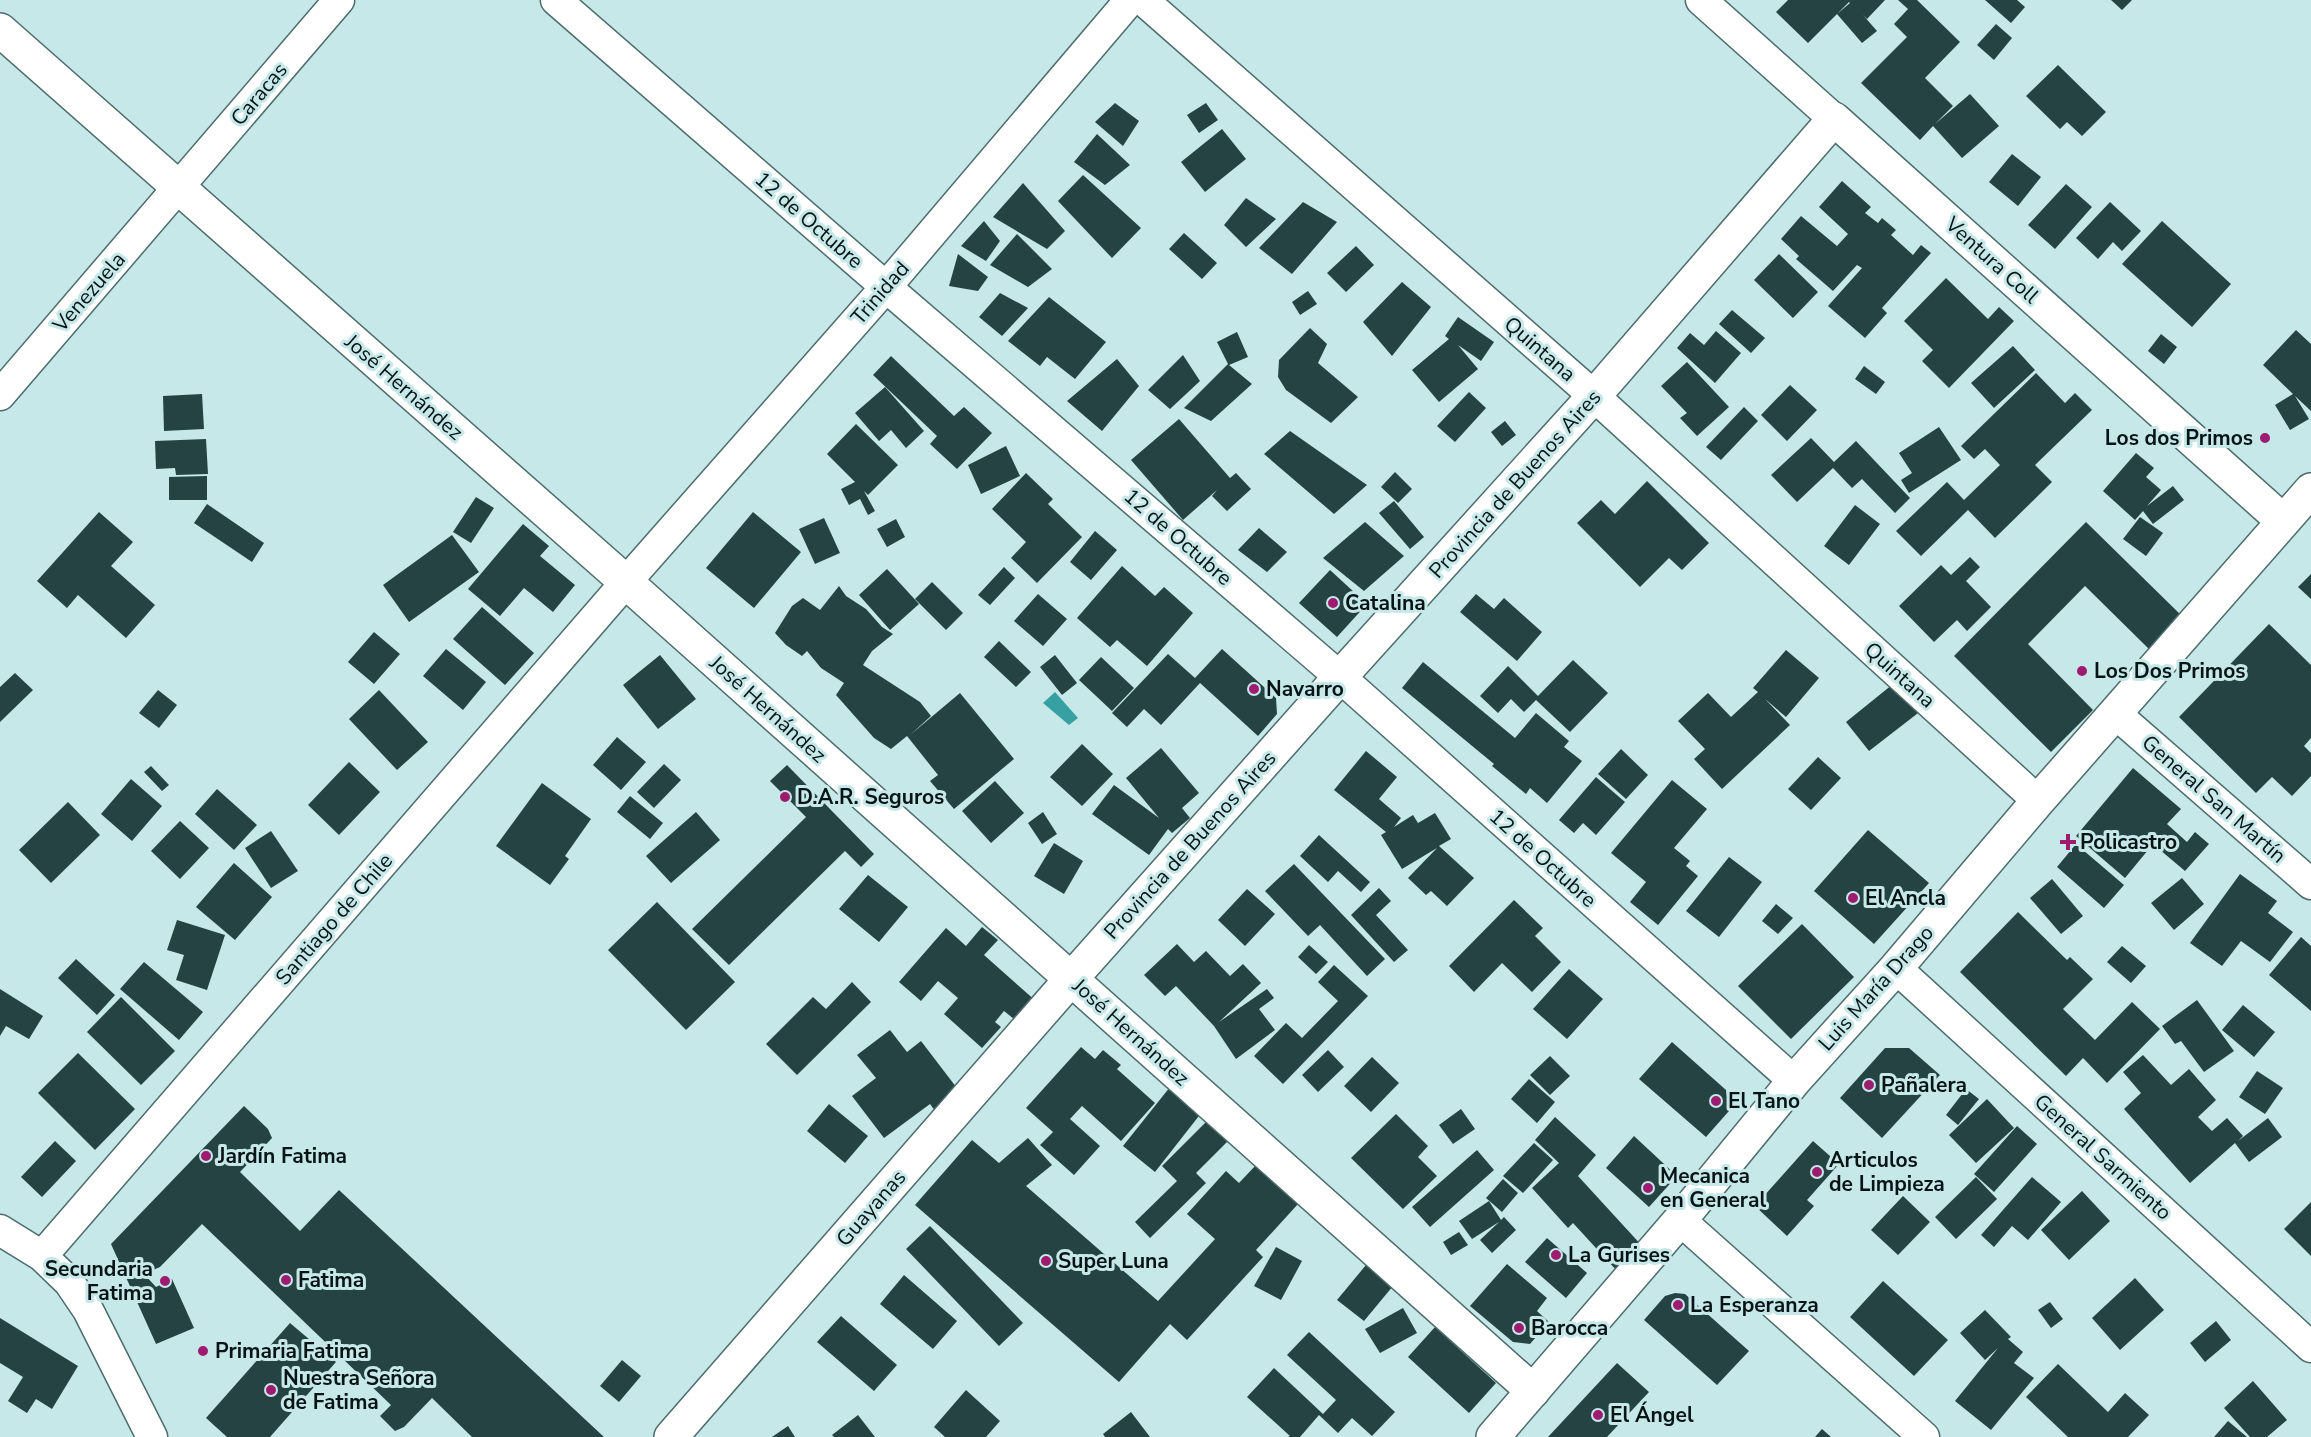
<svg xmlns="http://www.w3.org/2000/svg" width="2311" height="1437" viewBox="0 0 2311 1437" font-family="'Nunito Sans',sans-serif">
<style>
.water{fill:#37a0a2}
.building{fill:#264343}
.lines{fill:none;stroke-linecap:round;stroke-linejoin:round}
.minor-casing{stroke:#4d6c6c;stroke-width:33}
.tertiary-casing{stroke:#4d6c6c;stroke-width:36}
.secondary-casing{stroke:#4d6c6c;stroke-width:36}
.minor{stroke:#fff;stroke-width:30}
.tertiary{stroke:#fff;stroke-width:33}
.secondary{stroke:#fff;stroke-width:33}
.poi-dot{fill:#9d1c70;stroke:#c6e8e8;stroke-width:2}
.labels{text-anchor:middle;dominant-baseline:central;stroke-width:6;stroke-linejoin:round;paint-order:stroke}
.street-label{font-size:21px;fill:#081415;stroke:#c6e8e8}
.poi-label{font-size:21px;font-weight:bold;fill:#081415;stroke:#c6e8e8;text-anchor:start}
</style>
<rect width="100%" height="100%" fill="#c6e8e8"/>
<path class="water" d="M1055 692 1078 718 1069 725 1043 703Z"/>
<path class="building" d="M1788 0H1885L1867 19 1863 15 1877 31 1862 43 1837 14 1850 3 1849 2 1808 43 1776 12Z
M1898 0H1917L1960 42 1925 78 1953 106 1935 124 1970 94 1999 126 1962 158 1933 126 1920 140 1861 83 1907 37 1894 24 1908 9Z
M1985 0H2017L2025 7 2011 23Z
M2111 0H2132L2122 10Z
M1996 24 2012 38 1994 60 1977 45Z
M2058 65 2106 112 2082 136 2067 122 2060 129 2026 96Z
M1115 103 1139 121 1123 146 1095 122Z
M1206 103 1218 120 1199 133 1187 115Z
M1222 129 1246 159 1205 192 1181 162Z
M1097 134 1130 165 1105 185 1074 162Z
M2012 154 2041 177 2018 206 1989 182Z
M1083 175 1141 228 1112 258 1058 201Z
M1842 181 1871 207 1865 213 1878 223 1882 218 1896 230 1891 235 1913 255 1921 245 1931 253 1882 308 1887 313 1865 338 1828 306 1862 268 1857 265 1833 291 1796 259 1799 256 1781 239 1801 216 1837 246 1848 234 1819 207Z
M1023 183 1065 231 1047 249 993 217Z
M2066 184 2092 207 2055 249 2028 225Z
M1246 198 1276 219 1246 247 1224 225Z
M1303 202 1337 222 1292 274 1259 248Z
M2110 202 2141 231 2122 251 2113 242 2098 259 2076 238Z
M984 221 1000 241 986 261 961 246Z
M2162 221 2231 284 2192 327 2122 264Z
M1184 233 1217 263 1202 279 1169 249Z
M1017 234 1052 269 1028 287 990 265Z
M1356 246 1374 265 1346 292 1327 273Z
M958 254 988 277 978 291 949 286Z
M1779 254 1818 292 1793 318 1754 280Z
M1946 278 1988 319 1999 307 2014 321 1949 388 1922 361 1933 350 1904 321Z
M1402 282 1431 307 1392 356 1363 322Z
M1308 291 1317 304 1300 315 1292 302Z
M1000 293 1028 308 1002 336 979 317Z
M1049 297 1106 342 1075 379 1047 357 1040 366 1008 341Z
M1732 310 1765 338 1751 353 1719 324Z
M1458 317 1494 342 1481 361 1458 345 1478 369 1439 402 1412 370 1449 339 1445 336Z
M1310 328 1327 344 1318 363 1358 397 1331 423 1286 390 1278 377 1279 360Z
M2296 330 2311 344V411L2295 396 2309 419 2290 430 2275 405 2293 394 2263 365Z
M1716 331 1741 353 1715 383 1677 348 1690 333 1704 345Z
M1237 332 1248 357 1229 365 1252 384 1211 421 1184 408 1228 364 1217 342Z
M2161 334 2177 347 2164 364 2148 351Z
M2013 346 2035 370 1994 408 1971 383Z
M1183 355 1200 381 1170 409 1148 390Z
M891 356 954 416 964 407 992 433 957 469 930 444 937 436 873 375Z
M1117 359 1139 386 1102 431 1067 401Z
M1687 362 1729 407 1697 436 1680 418 1687 413 1661 386Z
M1864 366 1885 382 1876 394 1855 379Z
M2036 373 2065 403 2075 393 2092 410 2035 465 2052 482 1995 538 1968 510 1921 556 1896 531 1947 482 1964 500 2000 465 1985 449 1974 459 1961 446Z
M1790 385 1817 410 1787 441 1761 415Z
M885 387 924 431 906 448 891 430 879 441 855 413Z
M1469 392 1486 408 1455 442 1437 426Z
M202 394 204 429 164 431 163 396Z
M1744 407 1758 421 1721 460 1706 447Z
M1179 419 1230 478 1236 473 1251 489 1227 511 1212 496 1217 490 1183 520 1131 460Z
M1505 421 1516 435 1502 446 1491 432Z
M856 424 898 465 868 495 864 491 875 511 868 515 860 499 849 505 841 489 855 482 827 454Z
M1939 427 1961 460 1909 493 1901 480 1912 473 1899 453Z
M1290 431 1367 485 1334 514 1264 454Z
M1811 438 1834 462 1856 441 1910 498 1895 513 1862 479 1852 488 1833 468 1797 502 1771 475Z
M206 439 208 474 176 475 175 468 156 469 155 441Z
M1006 446 1020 476 981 494 968 465Z
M2136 453 2154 468 2146 477 2161 490 2147 506 2173 486 2184 500 2153 524 2143 511 2135 520 2103 491Z
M1395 472 1412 489 1398 503 1381 487Z
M1026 473 1053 499 1048 504 1082 537 1037 583 1011 558 1026 542 992 509Z
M207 476V500H169V477Z
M1647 481 1709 543 1682 570 1669 558 1640 587 1577 523 1601 500 1615 514Z
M476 497 494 508 471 543 453 532Z
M1394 501 1424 537 1410 549 1379 513Z
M207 504 264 543 252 562 194 523Z
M1855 505 1880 524 1849 565 1824 546Z
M99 512 133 542 111 566 155 605 126 638 78 595 67 608 37 581Z
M753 512 801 552 754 608 706 568Z
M2140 517 2163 533 2146 556 2123 539Z
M824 518 840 553 815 564 799 529Z
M896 519 905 537 887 547 877 529Z
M1365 522 1404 556 1364 591 1323 558Z
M2086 522 2184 618 2151 651 2085 586 2028 644 2093 710 2051 752 1954 656Z
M523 524 549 546 540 556 575 585 553 612 524 588 500 616 468 589Z
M1259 528 1287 552 1267 572 1238 550Z
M1095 531 1117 550 1091 580 1070 562Z
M452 535 479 572 409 622 383 585Z
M1970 557 1980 567 1966 581 1991 607 1967 631 1957 620 1934 642 1899 606 1941 565 1951 575Z
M1122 566 1155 596 1164 587 1193 613 1147 666 1117 640 1110 647 1077 618Z
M1004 567 1015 578 990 605 978 595Z
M887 569 919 604 890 630 859 595Z
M1330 570 1367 604 1337 637 1299 603Z
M2311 574V599L2298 587Z
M932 582 963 613 946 630 915 599Z
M839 586 846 596 866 609 882 627 893 634 872 651 863 665 920 702 931 716 910 735 960 693 1014 759 954 809 930 781 938 775 907 736 891 749 874 738 836 695 844 683 821 668 807 651 802 656 786 645 775 633 792 606 803 598 820 610Z
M1038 594 1067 619 1043 646 1014 621Z
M1476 594 1494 609 1504 598 1542 632 1517 661 1460 612Z
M482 607 534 653 505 685 453 639Z
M2269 624 2311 665V738L2304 746 2311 753V776L2292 796 2272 777 2256 793 2179 717Z
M374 632 400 654 374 684 348 662Z
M999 641 1031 672 1016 687 984 657Z
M446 649 486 682 463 710 423 676Z
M1222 649 1276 698 1277 714 1258 736 1200 683 1161 725 1144 709 1127 727 1112 713 1168 654 1195 678Z
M1786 650 1819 678 1786 717 1765 699 1790 725 1722 789 1694 759 1705 749 1678 721 1708 693 1731 717 1758 692 1753 688Z
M660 655 696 699 658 729 623 685Z
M1055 655 1077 683 1062 695 1040 667Z
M1101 657 1134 688 1112 711 1079 680Z
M1573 660 1608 693 1570 732 1536 700 1524 712 1511 699 1498 713 1480 696 1508 666 1538 696Z
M1423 662 1515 738 1536 713 1569 741 1564 747 1582 761 1547 803 1530 788 1526 794 1492 766 1494 764 1402 688Z
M15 673 33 690 0 722V687Z
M1898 680 1922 710 1869 751 1846 722Z
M158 690 177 705 159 728 139 713Z
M379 690 428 742 397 770 349 719Z
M617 737 646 762 621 790 593 765Z
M1082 744 1113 774 1082 806 1050 777Z
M1161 748 1199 793 1182 808 1190 818 1172 833 1168 829 1149 855 1092 814 1114 785 1159 818 1126 778Z
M1621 749 1648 775 1626 799 1598 774Z
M1366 751 1397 777 1379 799 1401 818 1394 827 1413 815 1418 823 1435 813 1451 839 1439 846 1474 878 1447 906 1431 891 1426 895 1408 878 1437 848 1402 869 1381 835 1386 832 1334 790Z
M1818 757 1841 778 1811 810 1788 789Z
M349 762 380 792 339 835 308 805Z
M664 764 681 780 654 808 637 792Z
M787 765 874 854 861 867 845 851 729 965 692 929 806 817 770 781Z
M151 766 169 785 162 791 144 772Z
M2133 768 2181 809 2167 824 2187 842 2195 832 2209 844 2185 871 2153 844 2125 878 2076 836Z
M1596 777 1625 802 1596 835 1583 823 1574 833 1559 820Z
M131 779 162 806 132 841 101 814Z
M1672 780 1707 809 1674 848 1690 861 1686 866 1698 876 1658 925 1630 902 1646 882 1611 853Z
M995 781 1024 813 991 843 962 811Z
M542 783 591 819 565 856 569 859 550 885 496 846Z
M217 789 257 825 234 850 195 814Z
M630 796 663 823 650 839 617 812Z
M68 802 100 835 51 883 19 850Z
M696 812 720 840 671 883 646 856Z
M1043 812 1057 834 1042 844 1028 823Z
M180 821 209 848 180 879 151 851Z
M1868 830 1929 883 1874 944 1814 891Z
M271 831 298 871 271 888 245 848Z
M1319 835 1370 882 1361 892 1338 871 1328 882 1300 856Z
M1054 843 1083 861 1064 894 1034 876Z
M2076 844 2124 885 2104 908 2057 867Z
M1729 857 1762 882 1719 937 1686 911Z
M234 863 272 897 235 940 196 907Z
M1294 864 1385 959 1367 976 1320 925 1308 936 1265 891Z
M2240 874 2277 901 2268 913 2293 932 2270 962 2241 941 2222 966 2190 943Z
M868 875 908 907 879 942 839 909Z
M2182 878 2204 904 2174 930 2151 903Z
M2052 879 2083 916 2061 934 2030 898Z
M1379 888 1391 901 1376 915 1408 950 1394 962 1351 915Z
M1247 889 1275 914 1245 946 1218 920Z
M1514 900 1543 928 1535 936 1561 962 1532 992 1502 963 1474 992 1449 966Z
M657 902 735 982 686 1030 608 950Z
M1776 904 1793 918 1778 934 1762 921Z
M2018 912 2067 960 2070 957 2093 979 2063 1009 2095 1040 2132 1002 2160 1029 2107 1083 2083 1058 2066 1076 1960 972Z
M177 920 225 935 207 990 176 980 184 955 167 950Z
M1802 924 1854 977 1791 1039 1738 986Z
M982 927 998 940 984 955 1037 1002 1019 1023 1004 1011 995 1022 1001 1027 982 1048 944 1014 958 998 938 981 921 1001 899 982 946 928 966 946Z
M2301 937 2311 946V1011L2269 975Z
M1177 944 1194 962 1206 951 1230 976 1243 964 1261 983 1219 1022 1267 989 1274 998 1259 1009 1275 1030 1236 1059 1214 1026 1176 986 1165 996 1144 975Z
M1309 945 1328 962 1316 974 1298 957Z
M2122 946 2146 966 2131 983 2107 962Z
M76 959 115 995 97 1015 58 978Z
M144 962 203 1012 179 1040 120 989Z
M1334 965 1368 996 1283 1084 1254 1056 1286 1023 1302 1038 1338 1001 1318 982Z
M1569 969 1603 999 1567 1039 1533 1009Z
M852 982 871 1002 797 1075 766 1044 813 997 826 1009Z
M0 989 43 1016 29 1039 6 1026 0 1036Z
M121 997 175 1051 141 1085 87 1032Z
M2197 1000 2234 1051 2204 1072 2181 1041 2175 1044 2162 1026Z
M2243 1005 2275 1032 2254 1057 2222 1030Z
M890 1030 907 1052 921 1041 963 1096 938 1115 930 1104 884 1138 852 1096 876 1078 857 1055Z
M1672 1042 1726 1090 1729 1111 1706 1137 1639 1079Z
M1081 1047 1095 1059 1103 1050 1121 1065 1117 1069 1155 1103 1121 1141 1082 1106 1070 1119 1100 1146 1074 1175 1040 1145 1053 1132 1026 1108Z
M1885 1048H1909L1940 1075 1882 1138 1840 1098Z
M1328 1050 1344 1067 1318 1092 1302 1075Z
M78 1053 135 1109 95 1150 38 1093Z
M2143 1055 2171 1085 2189 1069 2216 1100 2198 1117 2212 1131 2227 1118 2243 1136 2238 1141 2268 1118 2282 1137 2249 1162 2235 1143 2190 1183 2124 1109 2141 1093 2123 1072Z
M1550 1056 1570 1076 1550 1095 1530 1075Z
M1372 1057 1399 1083 1371 1112 1344 1086Z
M2257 1071 2283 1088 2265 1114 2239 1097Z
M1529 1079 1555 1102 1537 1123 1511 1099Z
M1170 1087 1202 1112 1155 1172 1123 1146Z
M1966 1089 1979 1099 1958 1125 1946 1115Z
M1987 1099 2014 1128 1976 1163 1949 1135Z
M829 1104 868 1136 845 1163 807 1131Z
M244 1106 268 1129 272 1138 240 1172 300 1231 339 1190 604 1437H472L432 1398 404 1427 395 1431 380 1416 391 1405 202 1224 160 1267 144 1274 156 1287 172 1279 194 1328 156 1344 111 1244Z
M1461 1109 1475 1129 1453 1144 1439 1125Z
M1396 1114 1428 1146 1418 1157 1437 1176 1403 1209 1351 1158Z
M1555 1117 1596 1155 1578 1176 1644 1248 1618 1272 1573 1223 1568 1228 1532 1188 1559 1163 1535 1140Z
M1207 1121 1228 1141 1196 1173 1206 1183 1150 1238 1135 1222 1177 1181 1162 1166Z
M2017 1126 2037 1144 1994 1192 1974 1174Z
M1634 1136 1677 1176 1649 1207 1606 1168Z
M1028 1138 1052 1165 1026 1186 1158 1301 1215 1239 1187 1214 1226 1171 1239 1183 1256 1165 1298 1204 1256 1250 1263 1257 1187 1340 1170 1324 1119 1382 915 1205 972 1140 999 1163Z
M55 1141 76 1161 42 1197 21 1177Z
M1813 1141 1839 1164 1807 1200 1814 1206 1787 1236 1755 1206Z
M1534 1143 1553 1160 1523 1193 1503 1176Z
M1477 1150 1494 1170 1430 1227 1412 1207Z
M1976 1177 1997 1199 1956 1239 1935 1217Z
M2032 1177 2061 1202 2028 1240 2012 1226 1994 1247 1981 1235Z
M1503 1179 1518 1193 1502 1212 1486 1198Z
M2082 1191 2110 1221 2069 1260 2041 1230Z
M1903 1196 1930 1222 1898 1255 1871 1230Z
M1489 1201 1501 1220 1504 1217 1516 1230 1492 1253 1480 1240 1499 1222 1472 1239 1459 1221Z
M2311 1202V1256L2284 1229Z
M930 1226 1023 1323 999 1346 906 1249Z
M1459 1232 1468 1245 1451 1255 1443 1242Z
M1547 1238 1587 1273 1566 1298 1525 1262Z
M1276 1247 1302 1261 1281 1300 1254 1286Z
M1507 1264 1547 1298 1537 1311 1549 1322 1530 1344 1513 1342 1470 1306Z
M1366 1265 1393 1286 1364 1321 1337 1300Z
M904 1275 957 1321 933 1349 880 1304Z
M2135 1278 2164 1310 2120 1350 2092 1318Z
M1883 1281 1948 1340 1914 1376 1850 1317Z
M1675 1293 1685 1294 1749 1351 1717 1385 1644 1320 1665 1296Z
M2050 1302 2063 1319 2051 1328 2038 1310Z
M1403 1308 1417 1333 1380 1353 1365 1329Z
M1985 1310 2011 1337 2008 1339 2023 1352 2014 1363 2034 1378 1991 1430 1955 1401 1998 1348 1985 1360 1960 1333Z
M841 1316 897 1365 874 1391 817 1342Z
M0 1318 78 1366 52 1409 36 1399 27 1413 8 1401 23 1377 0 1363Z
M2216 1321 2231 1340 2205 1362 2190 1343Z
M290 1323 336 1362 270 1437H227L206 1418Z
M1435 1327 1496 1383 1469 1413 1408 1357Z
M1309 1332 1395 1412 1372 1436 1352 1418 1338 1433 1319 1415 1300 1437H1288L1290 1436 1247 1397 1274 1368 1323 1414 1336 1400 1287 1355Z
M622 1360 641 1376 619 1402 600 1386Z
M1617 1363 1649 1392 1607 1437H1548Z
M2058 1364 2108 1412 2125 1393 2149 1415 2128 1437H2068L2026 1397Z
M2253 1381 2287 1420 2267 1437H2250L2224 1408Z
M966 1390 1000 1421 986 1437H945L934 1427Z
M1131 1412 1150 1437H1105L1103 1434Z
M858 1415 875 1437H834L832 1435Z
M2228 1421 2247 1437H2214Z
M788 1426 795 1437H772Z
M1822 1429 1831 1437H1815Z"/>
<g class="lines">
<defs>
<path id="minor" d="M556 0 886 287 1340 677 1794 1081
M1143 0 1594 396 2038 801
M1701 0 1834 119
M0 395 339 0
M2116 714 2311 884
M1896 968 2311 1347
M1680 1220 1924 1437
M0 1230 42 1256 69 1282 88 1310 152 1437
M42 1256 626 582 886 287 1130 0"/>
<path id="tertiary" d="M0 30 626 582 1533 1391
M671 1437 1071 979 1340 677 1594 396 1834 119 2283 521"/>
<path id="secondary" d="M1493 1437 1680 1220 1794 1081 1896 968 2038 801 2311 490"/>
</defs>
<use href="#minor" class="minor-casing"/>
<use href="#tertiary" class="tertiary-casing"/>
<use href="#secondary" class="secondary-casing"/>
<use href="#minor" class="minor"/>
<use href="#tertiary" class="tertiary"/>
<use href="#secondary" class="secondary"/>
</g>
<g class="poi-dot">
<circle cx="2265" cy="438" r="6"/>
<circle cx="1333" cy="603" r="6"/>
<circle cx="2082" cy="671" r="6"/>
<circle cx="1254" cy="689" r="6"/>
<circle cx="785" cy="797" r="6"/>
<path d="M2065 833h6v6h6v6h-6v6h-6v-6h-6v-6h6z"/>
<circle cx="1853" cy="898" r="6"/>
<circle cx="1869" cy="1085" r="6"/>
<circle cx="1716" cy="1101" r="6"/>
<circle cx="206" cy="1156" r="6"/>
<circle cx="1817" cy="1172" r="6"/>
<circle cx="1648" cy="1188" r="6"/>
<circle cx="1556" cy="1255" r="6"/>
<circle cx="1046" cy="1261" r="6"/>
<circle cx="286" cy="1280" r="6"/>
<circle cx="165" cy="1281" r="6"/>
<circle cx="1678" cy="1305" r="6"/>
<circle cx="1519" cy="1328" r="6"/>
<circle cx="203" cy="1351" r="6"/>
<circle cx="271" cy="1390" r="6"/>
<circle cx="1598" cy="1415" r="6"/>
</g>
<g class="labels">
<g class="street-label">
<text transform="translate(259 94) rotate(-50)">Caracas</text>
<text transform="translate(809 220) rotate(41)">12 de Octubre</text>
<text transform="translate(1992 260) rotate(42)">Ventura Coll</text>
<text transform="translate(89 292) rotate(-49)">Venezuela</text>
<text transform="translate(880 293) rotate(-49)">Trinidad</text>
<text transform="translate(1540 349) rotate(41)">Quintana</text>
<text transform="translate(404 387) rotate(41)">José Hernández</text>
<text transform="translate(1515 484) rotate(-48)">Provincia de Buenos Aires</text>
<text transform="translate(1178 537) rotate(41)">12 de Octubre</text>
<text transform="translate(1900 675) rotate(42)">Quintana</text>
<text transform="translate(768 709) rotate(42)">José Hernández</text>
<text transform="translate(2214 799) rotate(41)">General San Martín</text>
<text transform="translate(1190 845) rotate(-48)">Provincia de Buenos Aires</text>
<text transform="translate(1543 858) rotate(42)">12 de Octubre</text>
<text transform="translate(334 919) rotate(-49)">Santiago de Chile</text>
<text transform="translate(1876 988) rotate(-48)">Luis María Drago</text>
<text transform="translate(1131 1032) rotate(42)">José Hernández</text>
<text transform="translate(2103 1157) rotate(42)">General Sarmiento</text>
<text transform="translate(871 1208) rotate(-49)">Guayanas</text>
</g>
<g class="poi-label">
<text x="2253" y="438" text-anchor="end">Los dos Primos</text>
<text x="1345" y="603">Catalina</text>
<text x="2094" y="671">Los Dos Primos</text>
<text x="1266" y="689">Navarro</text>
<text x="797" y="797">D.A.R. Seguros</text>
<text x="2080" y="842">Policastro</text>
<text x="1865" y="898">El Ancla</text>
<text x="1881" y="1085">Pañalera</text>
<text x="1728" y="1101">El Tano</text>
<text x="218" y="1156">Jardín Fatima</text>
<text x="1829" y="1160">Articulos<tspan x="1829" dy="24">de Limpieza</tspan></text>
<text x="1660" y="1176">Mecanica<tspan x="1660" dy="24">en General</tspan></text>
<text x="1568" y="1255">La Gurises</text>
<text x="1058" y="1261">Super Luna</text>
<text x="153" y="1269" text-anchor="end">Secundaria<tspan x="153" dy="24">Fatima</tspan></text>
<text x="298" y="1280">Fatima</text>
<text x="1690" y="1305">La Esperanza</text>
<text x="1531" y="1328">Barocca</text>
<text x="215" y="1351">Primaria Fatima</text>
<text x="283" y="1378">Nuestra Señora<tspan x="283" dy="24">de Fatima</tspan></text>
<text x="1610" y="1415">El Ángel</text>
</g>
</g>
</svg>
